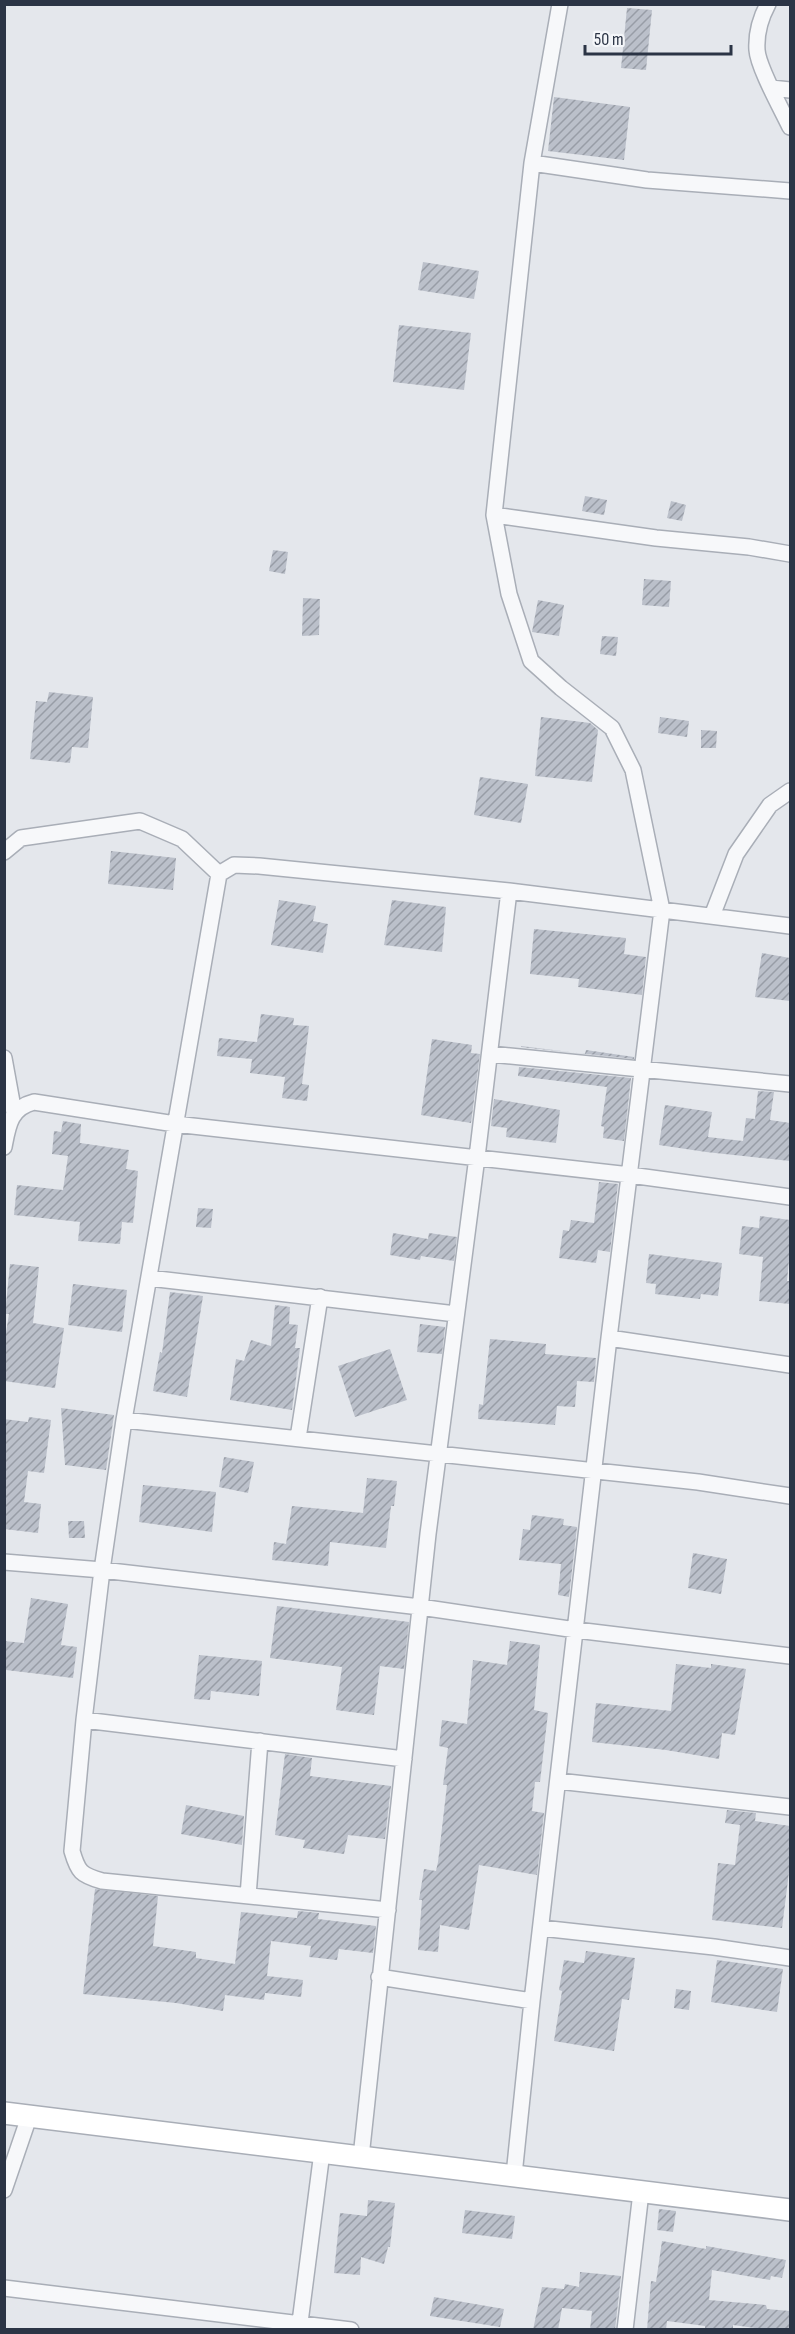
<svg xmlns="http://www.w3.org/2000/svg" width="795" height="2334" viewBox="0 0 795 2334" font-family="'Sofia Sans Condensed',sans-serif">
<style>
.building{fill:url(#building-hatch)}
.lines{fill:none;stroke-linecap:round;stroke-linejoin:round}
.street-casing{stroke:#a9aeb7;stroke-width:18}
.secondary-casing{stroke:#a9aeb7;stroke-width:24}
.street{stroke:#f7f8fa;stroke-width:15}
.secondary{stroke:#fff;stroke-width:21}
</style>
<defs>
<pattern id="building-hatch" width="6" height="6" patternUnits="userSpaceOnUse" patternTransform="scale(1.5)"><rect width="6" height="6" fill="#bbc0ca"/><path d="M-1 1l2-2M0 6l6-6M5 7l2-2" fill="none" stroke="#989da6"/></pattern>
</defs>
<rect width="100%" height="100%" fill="#e4e7ec"/>
<path class="building" d="M627 8 652 10 646 70 621 68Z
M554 97 630 107 624 160 548 151Z
M423 262 479 271 474 299 418 290Z
M399 325 471 333 464 390 393 382Z
M585 496 607 500 604 515 582 511Z
M671 501 686 505 682 521 667 518Z
M273 550 288 552 285 574 269 571Z
M644 579 671 581 669 607 642 605Z
M303 598 320 599 319 635 302 636Z
M538 600 564 605 559 636 532 632Z
M602 636 618 637 616 656 600 654Z
M49 692 93 697 88 748 72 747 70 763 30 759 36 701 47 702Z
M541 717 590 723 598 730 592 782 535 776Z
M660 717 689 721 687 737 658 733Z
M701 730 717 731 716 748H701Z
M480 777 528 784 521 823 474 815Z
M111 851 176 858 173 890 108 884Z
M279 900 316 906 313 921 328 924 323 953 271 945Z
M392 900 446 907 442 952 384 945Z
M534 929 626 938 624 954 646 957 642 995 578 987 579 979 530 974Z
M762 953 790 958V1001L755 997Z
M261 1014 294 1018 293 1025 309 1026 302 1084 309 1085 307 1101 282 1098 285 1077 250 1073 252 1059 217 1056 219 1038 257 1042Z
M432 1039 472 1045 471 1053 480 1054 471 1123 421 1115Z
M521 1046 585 1054 586 1050 634 1057V1059L521 1047Z
M519 1067 631 1078 624 1141 603 1138 604 1127 601 1126 607 1087 518 1076Z
M758 1091 774 1092 770 1120 790 1123V1161L706 1152 659 1145 665 1105 712 1112 708 1137 743 1141 746 1118 755 1119Z
M494 1099 560 1110 556 1143 506 1137 507 1128 491 1126Z
M63 1121 81 1124 80 1143 129 1150 126 1169 138 1171 133 1223 122 1222 120 1244 78 1241 80 1222 14 1215 17 1185 63 1190 68 1156 52 1154 54 1131 61 1132Z
M599 1182 618 1184 610 1252 598 1250 596 1263 559 1258 563 1230 569 1231 571 1220 594 1223Z
M198 1208 213 1209 211 1228 196 1227Z
M760 1216 790 1220V1250L787 1281H790V1304L759 1301 763 1257 739 1254 742 1226 759 1228Z
M393 1233 428 1239 429 1233 457 1237 454 1261 421 1256 420 1260 390 1255Z
M649 1254 722 1263 718 1296 701 1294 700 1299 655 1294 656 1284 646 1283Z
M10 1264 39 1267 33 1323 64 1328 55 1388 4 1381V1345L9 1314H5Z
M73 1284 127 1290 122 1332 68 1325Z
M170 1292 203 1296 187 1397 153 1391 160 1352 162 1353Z
M275 1305 290 1307 289 1324 298 1325 295 1348H300L292 1410 230 1400 236 1359 244 1361 251 1340 271 1346Z
M420 1324 445 1327 442 1354 417 1352Z
M490 1339 546 1344 545 1354 596 1358 594 1382 577 1381 575 1407 557 1406 555 1425 478 1419 479 1404 483 1405Z
M390 1349 407 1400 355 1417 338 1366Z
M61 1408 114 1415 106 1470 65 1465Z
M29 1417 51 1420 44 1473 28 1471 24 1502 41 1504 38 1533 4 1529V1419L28 1422Z
M224 1457 254 1462 248 1493 219 1487Z
M367 1478 397 1481 394 1506H391L386 1548 330 1542 328 1566 272 1560 274 1542 286 1544 292 1506 363 1513Z
M143 1485 216 1492 212 1532 139 1522Z
M532 1515 564 1519 563 1525 577 1527 569 1597 558 1595 561 1564 519 1560 523 1529 530 1530Z
M68 1521H84L85 1538H69Z
M693 1553 727 1559 721 1594 688 1588Z
M31 1598 68 1604 61 1645 77 1647 73 1678 6 1670 4 1641 24 1643Z
M277 1606 409 1622 404 1669 380 1666 374 1715 336 1710 342 1667 270 1658Z
M510 1641 540 1645 534 1710 548 1713 540 1782H535L532 1811 544 1813 537 1875 479 1865 469 1930 440 1925 438 1952 418 1950 422 1900H419L424 1869 436 1871 438 1862 447 1785H443L448 1748 439 1746 442 1720 467 1724 473 1660 507 1665Z
M199 1655 262 1661 259 1696 211 1691 210 1700 194 1699Z
M676 1664 711 1668V1664L746 1669 735 1735 722 1733 719 1759 666 1750 592 1742 596 1703 671 1711Z
M285 1754 312 1758 310 1776 391 1786 385 1839 348 1835 344 1854 303 1848 305 1840 275 1835Z
M186 1805 244 1816 242 1845 181 1834Z
M727 1810 756 1813 755 1821 790 1826 789 1872 782 1928 712 1920 718 1863 735 1865 740 1825 725 1823Z
M95 1889 158 1896 153 1946 196 1952V1958L235 1964 241 1912 297 1918 298 1911 319 1913 318 1919 376 1926 373 1953 339 1949 337 1960 309 1957 311 1946 271 1941 267 1976 303 1980 301 1997 265 1993 264 2000 225 1995 223 2011 176 2003 83 1994Z
M586 1951 635 1958 629 2000 622 1999 614 2051 554 2041 562 1991 559 1990 564 1960 584 1963Z
M717 1960 783 1969 777 2012 711 2002Z
M676 1989 691 1991 689 2010 674 2008Z
M368 2200 395 2203 390 2247H388L384 2264 361 2257 360 2275 334 2273 340 2213 367 2216Z
M659 2209 676 2211 673 2232 657 2230Z
M465 2210 515 2216 512 2239 462 2233Z
M662 2241 706 2249V2246L786 2260 782 2278 771 2276 770 2280 712 2270 709 2300 766 2305 767 2309 790 2311V2330H770L733 2325V2330H705V2326L667 2321 666 2330H647L651 2281 656 2282Z
M580 2272 621 2276 615 2330H590L592 2311 562 2308 558 2330H533L542 2287 564 2289 565 2284 579 2287Z
M434 2297 504 2309 500 2327 430 2316Z"/>
<g class="lines">
<defs>
<path id="street" d="M768 4C761 17 756 34 757 50 758 67 782 110 790 127
M771 88 790 90
M532 163 647 180 790 191
M494 515 656 538 749 547 790 554
M4 852 21 838 140 821 182 839 219 874
M712 916 736 854 770 805 790 791
M490 1054 790 1084
M4 1058 14 1113
M4 1147C8 1126 10 1108 34 1102L175 1124 630 1175 790 1197
M149 1278 456 1314
M609 1338 790 1365
M124 1420 698 1482 790 1496
M298 1438 320 1297
M4 1562 102 1570 420 1607 576 1630 790 1656
M84 1720 404 1759
M558 1781 790 1807
M248 1896 260 1741
M388 1910 102 1881C81 1875 78 1872 72 1851L84 1720 102 1570 124 1420 219 874 234 865 259 866 509 891 790 926
M541 1928 714 1947 790 1958
M379 1977 532 2001
M361 2157 428 1534 477 1157 509 891
M514 2175 532 2001 609 1338 662 910 633 770 612 728 561 688 531 661 509 594 494 515 532 163 560 4
M4 2190 29 2117
M4 2288 351 2330
M299 2330 322 2152
M625 2330 641 2192"/>
<path id="secondary" d="M4 2113 790 2210"/>
</defs>
<use href="#street" class="street-casing"/>
<use href="#secondary" class="secondary-casing"/>
<use href="#street" class="street"/>
<use href="#secondary" class="secondary"/>
</g>
<rect width="795" height="2334" fill="none" stroke="#2b3445" stroke-width="12"/>
<path d="M585 45v9h146v-9" fill="none" stroke="#2b3445" stroke-width="3"/>
<text x="594" y="45" font-size="18" fill="#2b3445" stroke="#f4f6f9" stroke-width="4.5" paint-order="stroke">50 m</text>
</svg>
